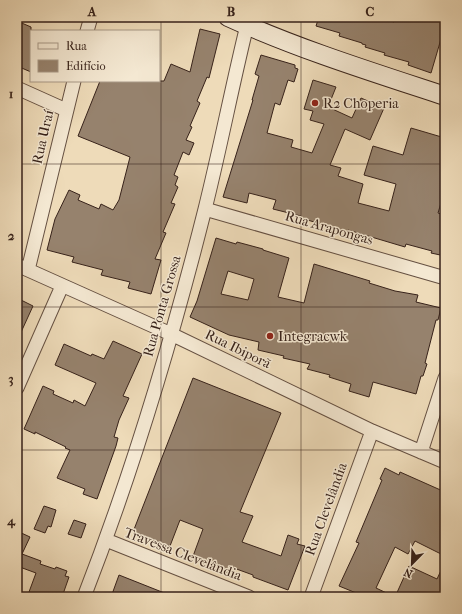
<svg xmlns="http://www.w3.org/2000/svg" width="462" height="614" viewBox="0 0 462 614" font-family="'IM FELL French Canon',serif">
<style>
.building{fill:#96826d;stroke:#37221a;fill-rule:evenodd}
.lines{fill:none;stroke-linecap:round;stroke-linejoin:round}
.street-casing{stroke:#655042;stroke-width:15}
.secondary-casing{stroke:#37221a;stroke-width:20}
.street{stroke:#f4e8d2;stroke-width:13}
.secondary{stroke:#f4e8d2;stroke-width:18}
.grid{fill:none;stroke:#37221a;stroke-width:1;stroke-opacity:0.55}
.poi-dot{fill:#8f2418;stroke:#f4e8d2;stroke-width:1.5}
.labels{text-anchor:middle;dominant-baseline:central;stroke-width:3;stroke-linejoin:round;paint-order:stroke}
.poi-label{font-size:14px;fill:#37221a;stroke:#f4e8d2;text-anchor:start}
.street-label{font-size:14px;fill:#37221a;stroke:#f4e8d2}
.neatline{fill:none;stroke:#37221a;stroke-width:1.5}
.grid-label{font-size:13px;text-anchor:middle;font-weight:bold;fill:#37221a}
</style>
<rect width="100%" height="100%" fill="#eedbb9"/>
<filter id="stains"><feTurbulence type="fractalNoise" baseFrequency=".005" numOctaves="4"/><feColorMatrix values="0 0 0 0 .2 0 0 0 0 .09 0 0 0 0 .02 0 0 0 .5 -.17"/></filter>
<radialGradient id="worn" r=".72"><stop offset=".6" stop-color="#630" stop-opacity="0"/><stop offset="1" stop-color="#630" stop-opacity=".3"/></radialGradient>
<path class="building" d="M319 17H377L394 22 396 17H445V32L443 40 441 39 431 73 408 65 409 62 384 55 385 53 365 47 366 45 362 44V43L339 36 340 33 316 26Z
M17 21 31 27V72L17 66Z
M200 29 220 34 209 78 207 77 197 101 200 103 190 126 192 127 186 140 194 143 189 155 183 152 174 175 178 177 175 185 178 187 171 203 175 204 163 232 166 233 155 259 161 260 151 294 128 288 130 282 101 275 103 270 72 262 74 257 47 250 55 219 69 190 80 195 78 200 99 209 101 204 113 210 119 200 130 157 78 136 100 81H164L171 64 190 72Z
M261 55 295 65V68L298 69 294 82 288 80 280 105 275 103 267 133 293 140 291 147 312 153 324 124 310 120 313 111 304 109 313 80 336 87 328 107 352 118 361 98 384 108 370 140 345 129 330 165 341 168 338 176 363 184 358 203 389 211 396 184 364 175 373 146 403 155 411 128 445 138V169L441 183 445 184V190L438 213 445 215V256L431 253 432 251 406 244 405 247 348 230 347 232 301 218V216L273 209 276 200 249 193 247 203 223 197 253 100H252L259 76 255 74Z
M216 238 236 244 237 242 263 249V250L289 258 278 297 304 303 314 264 370 281 369 283 395 291 418 295 416 302 441 308 438 320H436L425 363 427 364 423 376H421L416 394 373 382 369 397 349 391 351 384 329 377 330 375 307 369 310 364 283 358 284 356 258 350 259 342 229 335 190 317 197 301ZM228 271 254 279 248 300 221 294Z
M17 298 33 306 17 341Z
M113 341 142 354 123 396 129 398 119 420 114 437 118 438 116 446 97 499 83 494 85 489 57 478 70 450 65 448 66 447 35 432V434L24 429 43 386 54 391 53 394 73 403 74 400 85 406 96 383 55 365 64 344 91 356 92 354 104 359Z
M193 378 281 413 240 512 253 516 242 542 281 556 288 535 299 539 297 544 305 546 288 590 253 577V575L231 567 228 573 192 559 203 529 180 520 170 546 133 532Z
M385 468 399 475 400 472 445 492V556L415 541 408 554 395 547 376 588 395 597H366L339 586 359 543 356 542 382 480 380 479Z
M44 506 56 510 51 527 48 526 45 533 34 529Z
M74 520 86 524 81 538 68 534Z
M17 531 30 537 22 554 41 561 40 564 55 569 56 567 67 571 65 576 69 577 62 597H31L32 593 29 592 36 573 17 566Z
M445 562V597H395L409 566 437 579Z
M119 575 172 596V597H111Z"/>
<g class="lines">
<defs>
<path id="street" d="M87 31 91 17
M17 88 66 110
M205 209 445 278
M17 265 171 334 372 431 445 462
M28 270 74 81
M17 388 62 286
M421 452 445 378
M106 540 249 597
M84 597C133 471 172 340 205 209 221 145 233 81 249 17
M311 597 372 431"/>
<path id="secondary" d="M228 17C298 49 372 72 445 96"/>
</defs>
<use href="#street" class="street-casing"/>
<use href="#secondary" class="secondary-casing"/>
<use href="#street" class="street"/>
<use href="#secondary" class="secondary"/>
</g>
<path class="grid" d="M161 17V597M301 17V597M17 164H445M17 307H445M17 450H445"/>
<g class="poi-dot">
<circle cx="315" cy="103" r="4"/>
<circle cx="270" cy="336" r="4"/>
</g>
<g class="labels">
<g class="poi-label">
<text x="323" y="103">R2 Choperia</text>
<text x="278" y="336">Integracwk</text>
</g>
<g class="street-label">
<text transform="translate(43 137) rotate(-77)">Rua Uraí</text>
<text transform="translate(329 228) rotate(16)">Rua Arapongas</text>
<text transform="translate(162 306) rotate(-74)">Rua Ponta Grossa</text>
<text transform="translate(238 349) rotate(26)">Rua Ibiporã</text>
<text transform="translate(326 509) rotate(-70)">Rua Clevelândia</text>
<text transform="translate(183 554) rotate(21)">Travessa Clevelândia</text>
</g>
</g>
<rect width="462" height="614" fill="none" stroke="#eedbb9" stroke-width="44"/>
<rect x="30" y="30" width="130" height="52" fill="#f4e8d2" stroke="#a89988"/>
<rect x="38" y="43" width="20" height="6" fill="#f4e8d2" stroke="#a89988"/>
<text x="66" y="50" font-size="12" fill="#37221a">Rua</text>
<rect x="38" y="60" width="20" height="12" fill="#96826d" stroke="#a89988"/>
<text x="66" y="70" font-size="12" fill="#37221a">Edifício</text>
<g transform="translate(412 564) rotate(203)" stroke="#f4e8d2" stroke-width="3" paint-order="stroke">
<path d="M0-3L7 15L0 10L-7 15Z" fill="#37221a"/>
<text y="-6" font-size="11" font-weight="bold" text-anchor="middle" fill="#37221a">N</text>
</g>
<rect x="22" y="22" width="418" height="570" class="neatline"/>
<g class="grid-label">
<text x="92" y="16">A</text>
<text x="231" y="16">B</text>
<text x="370" y="16">C</text>
<text x="11" y="98">1</text>
<text x="11" y="240">2</text>
<text x="11" y="383">3</text>
<text x="11" y="525">4</text>
</g>
<rect width="100%" height="100%" filter="url(#stains)"/>
<rect width="100%" height="100%" fill="url(#worn)"/>
</svg>
